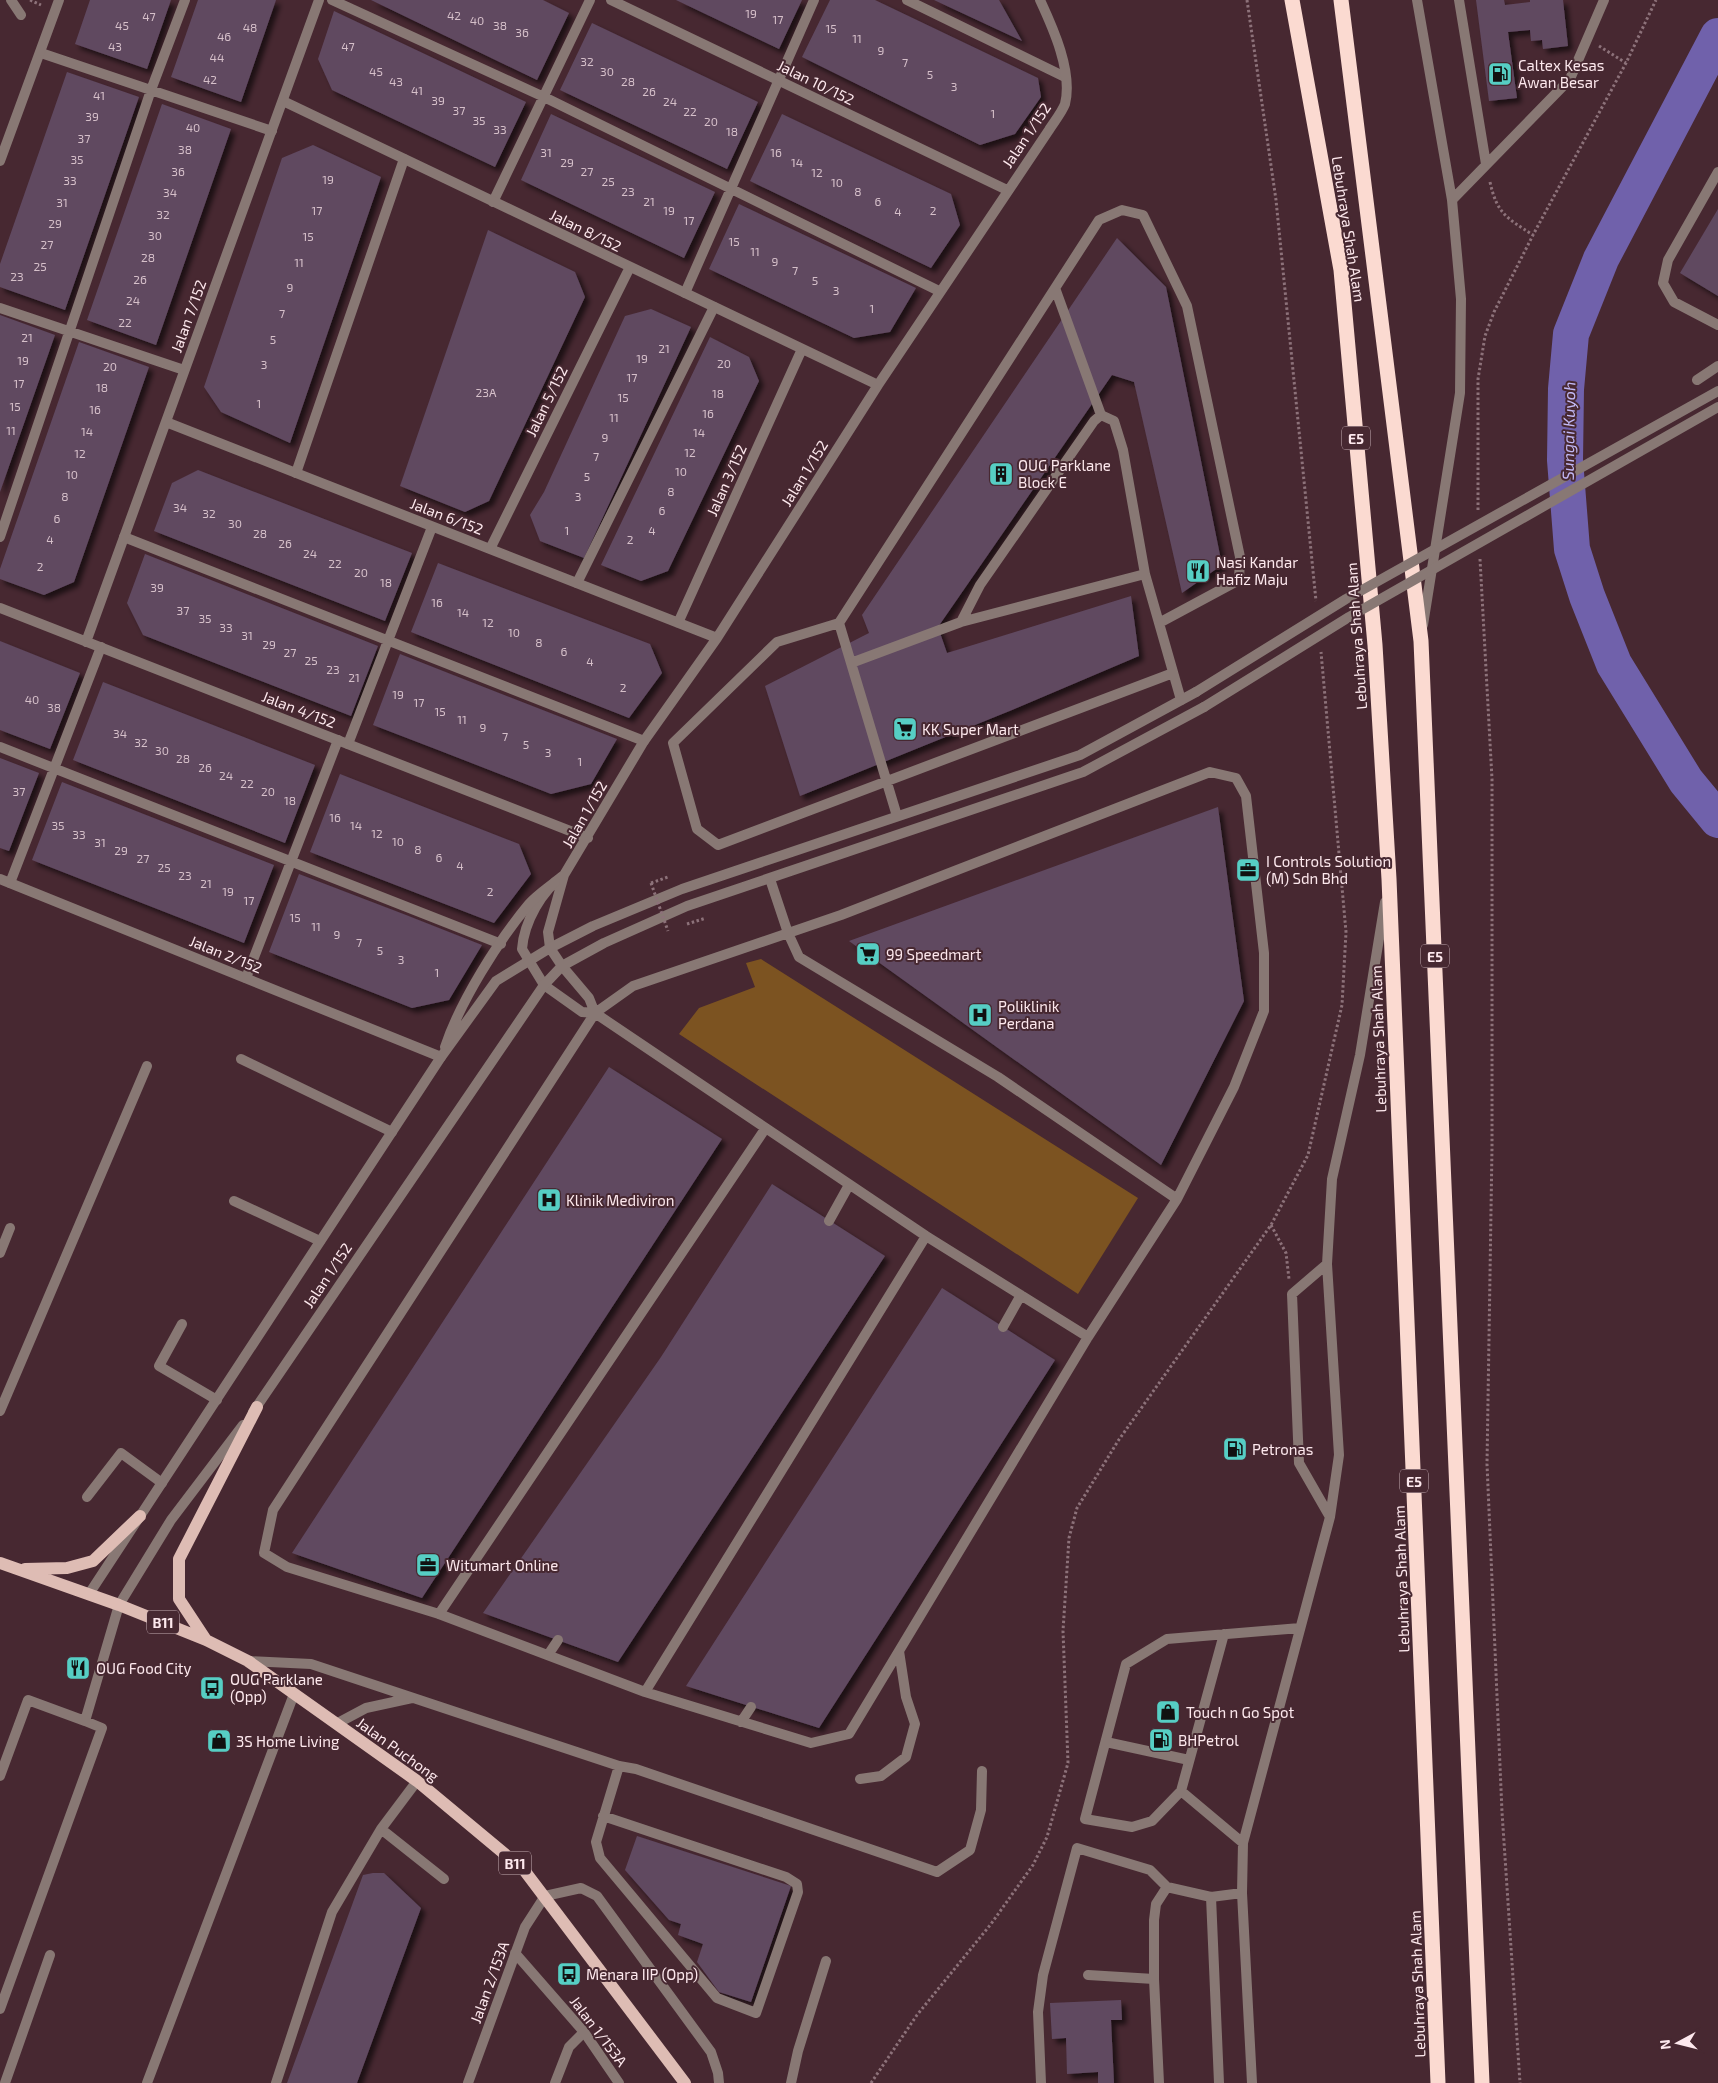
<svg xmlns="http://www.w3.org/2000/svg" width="1718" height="2083" viewBox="0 0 1718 2083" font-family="'Exo 2',sans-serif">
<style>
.green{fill:#7c5321}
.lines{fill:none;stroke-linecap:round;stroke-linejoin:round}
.river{stroke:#7061ab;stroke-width:36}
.building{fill:#604961;filter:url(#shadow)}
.path{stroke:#8d727a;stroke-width:3;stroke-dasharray:2.5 2.5;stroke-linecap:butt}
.service{stroke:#887874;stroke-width:10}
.minor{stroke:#887874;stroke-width:10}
.tertiary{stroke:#887874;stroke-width:10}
.primary{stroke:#debcb4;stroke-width:12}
.motorway{stroke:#fbdad1;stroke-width:15}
.path-bridge{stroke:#8d727a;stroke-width:3;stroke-dasharray:2.5 2.5;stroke-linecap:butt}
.tertiary-bridge{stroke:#887874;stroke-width:10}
.labels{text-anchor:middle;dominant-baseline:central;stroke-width:4;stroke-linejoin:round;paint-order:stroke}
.number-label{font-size:12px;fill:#d6c0ca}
.shield{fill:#472831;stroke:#c6aeb5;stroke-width:1}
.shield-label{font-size:14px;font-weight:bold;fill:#fde8ed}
.poi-label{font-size:15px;fill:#fde8ed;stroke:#472831;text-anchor:start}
.street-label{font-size:15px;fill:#fde8ed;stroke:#472831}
.water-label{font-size:16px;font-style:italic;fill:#c2b9f6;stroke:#472831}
</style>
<defs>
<filter id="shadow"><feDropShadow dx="4.5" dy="4.5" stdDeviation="2.5" flood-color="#0009"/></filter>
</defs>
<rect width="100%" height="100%" fill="#472831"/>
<path class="green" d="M761 959 1138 1198 1078 1294 679 1034 699 1008 755 987 746 963Z"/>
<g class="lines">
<path class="river" d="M1718 36 1601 259 1571 334 1566 389 1565 460 1572 549 1587 596 1614 664 1686 781 1718 820"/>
</g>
<path class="building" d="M90 0H171L147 69 75 44Z
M198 0H276L241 102 171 77Z
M371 0H543L569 13 537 80Z
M676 0H802L779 49Z
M830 0H875L1038 78 1041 97 1015 134 980 145 802 57Z
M934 0H999L1022 41Z
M1476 0H1504L1505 5 1530 2V0H1563L1568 46 1543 49 1542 40 1531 41 1530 30 1508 32 1517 98 1489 101Z
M334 11 526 102 495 167 332 90 318 59Z
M592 23 758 102 727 169 560 90Z
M67 72 139 97 65 310 0 287V264Z
M162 104 231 129 156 345 87 320Z
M551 114 715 192 684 258 521 180Z
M782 114 951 194 960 225 931 268 750 181Z
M313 145 381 177 290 443 221 412 204 387 282 158Z
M739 204 916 288 890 332 854 338 709 269Z
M1718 209V296L1680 273Z
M488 230 575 272 585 297 489 501 465 512 400 486Z
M1117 238 1166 287 1222 565 1182 593 1134 382 1112 375 938 627 947 653 1131 596 1139 656 1012 710 800 796 765 686 869 633 862 615Z
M651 309 691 327 584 558 540 541 530 515 544 492 625 316Z
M0 315 55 335 0 492Z
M710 337 749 357 759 381 668 571 641 581 601 565Z
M79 342 149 367 74 582 44 595 0 579V569Z
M198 470 412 553 385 621 154 531 172 483Z
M145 554 378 646 351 716 143 635 127 603Z
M438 563 650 644 662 673 629 718 411 632Z
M0 641 80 673 50 749 0 730Z
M400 654 443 671 617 739 591 784 551 794 438 750 373 725Z
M103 682 315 765 285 843 73 760Z
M0 758 39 773 9 851 0 848Z
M340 774 519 844 531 874 494 923 310 852Z
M62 782 274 865 244 943 32 860Z
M1218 807 1244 1001 1161 1165 849 941Z
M299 874 406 915 482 945 449 1000 412 1008 269 952Z
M609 1067 722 1139 422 1598 292 1553Z
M772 1184 885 1256 618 1662 483 1613 661 1357Z
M942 1288 1055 1360 819 1728 686 1686Z
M637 1836 791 1886 751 2002 719 1992 697 1962 703 1944 678 1935 681 1924 669 1920 625 1870Z
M373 1873H384L421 1908 357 2083H287L363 1875Z
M1121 2000 1122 2020H1111L1114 2083H1098V2072L1067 2074 1066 2038 1052 2039 1050 2003Z"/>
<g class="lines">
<path class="path" d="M30 0 41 5
M1247 0 1276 200 1316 601
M1599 46 1626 63
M1490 182C1497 214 1507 218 1533 235
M1478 510V379L1485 336 1494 312 1533 235 1626 63 1656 0
M1480 559 1492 779V1148L1487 1464 1502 1812 1520 2083
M651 883 668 877
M687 924 706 918
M1271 1225 1286 1253 1289 1279
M871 2083 917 2015 991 1924 1033 1865 1047 1837 1068 1763 1063 1631 1069 1538 1077 1508 1118 1441 1271 1225 1308 1155 1342 1005 1346 932 1321 652"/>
<path class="service" d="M332 0 544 97 939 291
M907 0 1065 77
M1417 0 1452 200 1461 299 1460 393 1423 625
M1459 0 1486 164
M41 53 272 131
M1718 172 1668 260 1663 283 1674 302 1718 325
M1452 200 1570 79 1604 0
M493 202 590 0
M1055 288 1101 415
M685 293 814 0
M0 308 184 370
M1697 380 1718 366
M296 473 404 159
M0 537 151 90 185 0
M124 537 644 741
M1145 574 1181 700
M577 583 714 307
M839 623 897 816
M1159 623 1239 580 1240 557 1187 306 1143 215 1122 210 1099 220 839 623 777 642 673 743 697 829 718 845 1173 673
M851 663 961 622 1145 574 1123 450 1114 421 1101 415 1094 421 980 585 961 622
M348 744 432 527
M0 747 501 944
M1210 772 1236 778 1246 796 1264 953V1011L1234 1087 1177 1199 1088 1337 849 1734 811 1743 645 1692 439 1614 287 1567 264 1553 273 1510 595 1013 633 986 841 915Z
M770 879 788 933 799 957 998 1077 1177 1199
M10 883 101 647
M562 966 589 998 595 1013
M246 978 338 740
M544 985 582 1012 595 1013 926 1236 1088 1337
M234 1201 320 1241
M829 1221 849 1185
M0 1253 10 1228
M1327 1264 1292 1294 1299 1463 1330 1517
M182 1324 159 1366 217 1400
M1003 1327 1021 1295
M0 1411 147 1066
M87 1497 121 1453 162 1483
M439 1614 765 1129
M1224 1634 1181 1791 1243 1843
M548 1655 558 1640
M248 1661 311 1664 619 1766 636 1769 937 1872 970 1850 981 1810 982 1771
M645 1692 926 1236
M741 1722 751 1707
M336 1724 366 1708 412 1698
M1106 1742 1189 1760
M0 1776 28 1700 85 1721 119 1605
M860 1779 881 1776 906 1757 915 1724 906 1697 899 1651
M417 1781 381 1829 444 1879
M1181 1791 1152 1821 1132 1827 1085 1819 1126 1664 1167 1639 1300 1628
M603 1816 786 1877 797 1884 798 1892 756 2013 717 1998 600 1858 596 1842 619 1766
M545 1896 581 1888 597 1896 711 2052 718 2073 719 2083
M1211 1897 1219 2083
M1088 1975 1154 1979
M0 2009 102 1728 85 1721
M5 2083 50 1955
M147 2083 294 1694
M276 2083 332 1912 381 1829
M555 2083 569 2047 584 2032
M791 2083 798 2051 826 1961
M1041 2083 1038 2012 1043 1975 1077 1848 1150 1870 1167 1887 1211 1897 1242 1893
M1159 2083 1154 1979V1920L1156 1904 1167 1887
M1252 2083 1242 1893 1243 1843 1330 1517 1339 1455 1327 1264 1332 1179 1360 1055 1385 902"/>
<path class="minor" d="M11 0 21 15
M611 0 1007 190
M283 101 878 385
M0 161 59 0
M166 422 717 638
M490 549 630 267
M0 608 588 838
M678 623 802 349
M86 642 319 0
M0 879 441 1057
M550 948 548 932 564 875
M544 985 522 949C524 922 542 890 564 875L644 741 717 638 878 385 1049 130C1054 122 1062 112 1065 104 1073 72 1053 28 1040 0
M241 1059 392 1132
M515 1953 584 2032 619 2083
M468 2083 525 1927 545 1896"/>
<path class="tertiary" d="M550 948 562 966
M445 1047C460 1002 498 941 529 904 536 896 546 889 555 882
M253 1412 544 985 562 966 604 943 687 906 1083 772 1204 707
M89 1594 441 1057 496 981 550 948 593 926 682 889 1080 755 1196 692
M119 1605 171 1520 243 1425"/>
<path class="primary" d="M0 1563 119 1605 206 1640 248 1661 417 1781 524 1870 685 2083
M25 1569 67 1568 93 1561 140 1516
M206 1640 179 1599V1559L257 1407"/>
<path class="motorway" d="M1292 0 1341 270 1375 645 1389 879 1438 2083
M1341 0 1421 641 1482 2083"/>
<path class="path-bridge" d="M651 883 668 931"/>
<path class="tertiary-bridge" d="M1196 692 1346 599 1718 391
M1204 707 1349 617 1718 407"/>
</g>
<defs>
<symbol id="fuel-square" viewBox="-11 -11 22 22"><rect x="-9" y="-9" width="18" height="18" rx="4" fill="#56cec4" stroke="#472831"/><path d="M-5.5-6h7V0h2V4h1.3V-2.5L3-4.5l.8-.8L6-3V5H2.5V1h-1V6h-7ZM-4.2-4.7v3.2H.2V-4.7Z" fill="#111"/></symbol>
<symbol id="building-square" viewBox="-11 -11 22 22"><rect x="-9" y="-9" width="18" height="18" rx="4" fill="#56cec4" stroke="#472831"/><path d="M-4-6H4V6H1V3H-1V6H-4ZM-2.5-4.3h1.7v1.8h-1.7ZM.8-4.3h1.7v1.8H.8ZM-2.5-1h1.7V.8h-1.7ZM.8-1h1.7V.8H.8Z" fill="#111"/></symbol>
<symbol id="restaurant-square" viewBox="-11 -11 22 22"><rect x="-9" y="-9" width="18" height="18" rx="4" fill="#56cec4" stroke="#472831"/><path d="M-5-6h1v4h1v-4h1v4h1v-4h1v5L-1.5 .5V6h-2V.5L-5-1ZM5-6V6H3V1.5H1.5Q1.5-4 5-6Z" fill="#111"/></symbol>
<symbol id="supermarket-square" viewBox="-11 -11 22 22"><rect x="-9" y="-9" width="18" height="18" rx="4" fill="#56cec4" stroke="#472831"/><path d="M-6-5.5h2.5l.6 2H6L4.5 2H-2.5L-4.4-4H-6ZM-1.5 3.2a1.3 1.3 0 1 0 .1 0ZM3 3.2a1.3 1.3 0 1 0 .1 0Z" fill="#111"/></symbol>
<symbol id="office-square" viewBox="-11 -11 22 22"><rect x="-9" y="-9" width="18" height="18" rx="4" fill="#56cec4" stroke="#472831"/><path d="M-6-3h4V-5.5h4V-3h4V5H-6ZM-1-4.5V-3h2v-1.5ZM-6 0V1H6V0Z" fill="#111"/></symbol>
<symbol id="hospital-square" viewBox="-11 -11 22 22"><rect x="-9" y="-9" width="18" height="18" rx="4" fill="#56cec4" stroke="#472831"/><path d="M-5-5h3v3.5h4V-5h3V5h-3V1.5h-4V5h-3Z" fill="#111"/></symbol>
<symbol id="bus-square" viewBox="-11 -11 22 22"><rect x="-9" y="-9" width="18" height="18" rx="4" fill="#56cec4" stroke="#472831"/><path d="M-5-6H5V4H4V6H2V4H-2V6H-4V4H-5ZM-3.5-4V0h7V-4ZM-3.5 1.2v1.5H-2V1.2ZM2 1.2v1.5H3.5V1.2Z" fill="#111"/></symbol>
<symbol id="shop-square" viewBox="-11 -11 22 22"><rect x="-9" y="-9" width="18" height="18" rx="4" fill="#56cec4" stroke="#472831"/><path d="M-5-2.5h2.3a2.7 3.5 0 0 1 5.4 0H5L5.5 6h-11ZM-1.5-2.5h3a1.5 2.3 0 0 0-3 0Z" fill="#111"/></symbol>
</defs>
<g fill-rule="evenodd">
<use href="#fuel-square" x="1486" y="60" width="28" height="28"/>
<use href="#building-square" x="987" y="460" width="28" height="28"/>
<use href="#restaurant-square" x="1184" y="557" width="28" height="28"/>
<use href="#supermarket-square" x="891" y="715" width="28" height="28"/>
<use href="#office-square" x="1234" y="856" width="28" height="28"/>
<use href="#supermarket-square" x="854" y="940" width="28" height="28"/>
<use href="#hospital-square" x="966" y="1001" width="28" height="28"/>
<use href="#hospital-square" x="535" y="1186" width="28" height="28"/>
<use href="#fuel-square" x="1221" y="1435" width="28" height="28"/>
<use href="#office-square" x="414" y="1551" width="28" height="28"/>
<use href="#restaurant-square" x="64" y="1654" width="28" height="28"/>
<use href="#bus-square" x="198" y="1674" width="28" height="28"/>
<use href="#shop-square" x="1154" y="1698" width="28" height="28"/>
<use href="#fuel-square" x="1147" y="1726" width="28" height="28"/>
<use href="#shop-square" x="205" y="1727" width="28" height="28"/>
<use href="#bus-square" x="555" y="1960" width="28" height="28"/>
</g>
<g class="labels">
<g class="number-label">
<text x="751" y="13">19</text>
<text x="454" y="15">42</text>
<text x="149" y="16">47</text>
<text x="778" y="19">17</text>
<text x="477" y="20">40</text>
<text x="122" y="25">45</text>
<text x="500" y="25">38</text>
<text x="250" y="27">48</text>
<text x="831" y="28">15</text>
<text x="522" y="32">36</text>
<text x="224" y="36">46</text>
<text x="857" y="38">11</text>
<text x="115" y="46">43</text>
<text x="348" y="46">47</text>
<text x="881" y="50">9</text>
<text x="217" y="57">44</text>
<text x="587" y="61">32</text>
<text x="905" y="62">7</text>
<text x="376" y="71">45</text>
<text x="607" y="71">30</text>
<text x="930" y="74">5</text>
<text x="210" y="79">42</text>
<text x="396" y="81">43</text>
<text x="628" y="81">28</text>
<text x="954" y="86">3</text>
<text x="417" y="90">41</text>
<text x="649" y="91">26</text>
<text x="99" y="95">41</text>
<text x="438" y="100">39</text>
<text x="670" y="101">24</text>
<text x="459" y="110">37</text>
<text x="690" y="111">22</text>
<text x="993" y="113">1</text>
<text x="92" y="116">39</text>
<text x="479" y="120">35</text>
<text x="711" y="121">20</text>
<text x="193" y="127">40</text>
<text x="500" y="129">33</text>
<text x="732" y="131">18</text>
<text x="84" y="138">37</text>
<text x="185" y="149">38</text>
<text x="546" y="152">31</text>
<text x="776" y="152">16</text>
<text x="77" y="159">35</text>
<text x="567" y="162">29</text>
<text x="797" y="162">14</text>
<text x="178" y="171">36</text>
<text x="587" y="171">27</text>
<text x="817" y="172">12</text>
<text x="328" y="179">19</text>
<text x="70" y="180">33</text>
<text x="608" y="181">25</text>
<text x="837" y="182">10</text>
<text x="628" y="191">23</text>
<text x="858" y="191">8</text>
<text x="170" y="192">34</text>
<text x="649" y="201">21</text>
<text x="878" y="201">6</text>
<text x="62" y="202">31</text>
<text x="317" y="210">17</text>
<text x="669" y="210">19</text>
<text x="933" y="210">2</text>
<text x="898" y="211">4</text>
<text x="163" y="214">32</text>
<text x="689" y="220">17</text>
<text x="55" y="223">29</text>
<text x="155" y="235">30</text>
<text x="308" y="236">15</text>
<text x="734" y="241">15</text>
<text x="47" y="244">27</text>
<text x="755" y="251">11</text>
<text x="148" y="257">28</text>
<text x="775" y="261">9</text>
<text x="299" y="262">11</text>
<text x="40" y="266">25</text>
<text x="795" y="270">7</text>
<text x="17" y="276">23</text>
<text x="140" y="279">26</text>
<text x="815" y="280">5</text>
<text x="290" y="287">9</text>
<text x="836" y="290">3</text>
<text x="133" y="300">24</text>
<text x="872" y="308">1</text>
<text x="282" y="313">7</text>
<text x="125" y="322">22</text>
<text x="27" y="337">21</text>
<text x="273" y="339">5</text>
<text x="664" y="348">21</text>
<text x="642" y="358">19</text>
<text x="23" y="360">19</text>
<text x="724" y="363">20</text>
<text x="264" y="364">3</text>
<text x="110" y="366">20</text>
<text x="632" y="377">17</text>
<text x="19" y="383">17</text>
<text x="102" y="387">18</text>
<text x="486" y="392">23A</text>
<text x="718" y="393">18</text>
<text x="623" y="397">15</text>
<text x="259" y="403">1</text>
<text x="15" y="406">15</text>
<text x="95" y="409">16</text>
<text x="708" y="413">16</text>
<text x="614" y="417">11</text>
<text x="11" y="430">11</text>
<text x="87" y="431">14</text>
<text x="699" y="432">14</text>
<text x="605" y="437">9</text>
<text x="690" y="452">12</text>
<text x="80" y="453">12</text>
<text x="596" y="456">7</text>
<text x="681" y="471">10</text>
<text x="72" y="474">10</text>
<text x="587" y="476">5</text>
<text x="671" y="491">8</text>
<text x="65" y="496">8</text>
<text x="578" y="496">3</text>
<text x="180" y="507">34</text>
<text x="662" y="510">6</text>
<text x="209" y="513">32</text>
<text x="57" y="518">6</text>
<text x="235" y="523">30</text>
<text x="567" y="530">1</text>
<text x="652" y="530">4</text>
<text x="260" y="533">28</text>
<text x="50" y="539">4</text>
<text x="630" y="539">2</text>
<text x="285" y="543">26</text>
<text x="310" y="553">24</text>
<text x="335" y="563">22</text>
<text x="40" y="566">2</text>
<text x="361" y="572">20</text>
<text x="386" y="582">18</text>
<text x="157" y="587">39</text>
<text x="437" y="602">16</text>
<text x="183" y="610">37</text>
<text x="463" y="612">14</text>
<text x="205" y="618">35</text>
<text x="488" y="622">12</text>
<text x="226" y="627">33</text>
<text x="514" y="632">10</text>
<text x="247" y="635">31</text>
<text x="539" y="642">8</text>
<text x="269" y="644">29</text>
<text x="564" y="651">6</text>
<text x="290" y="652">27</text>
<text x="311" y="660">25</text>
<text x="590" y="661">4</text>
<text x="333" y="669">23</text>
<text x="354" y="677">21</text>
<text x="623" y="687">2</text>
<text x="398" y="694">19</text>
<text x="32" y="699">40</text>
<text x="419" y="702">17</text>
<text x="54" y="707">38</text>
<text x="440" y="711">15</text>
<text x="462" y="719">11</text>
<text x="483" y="727">9</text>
<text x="120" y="733">34</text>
<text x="505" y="736">7</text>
<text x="141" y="742">32</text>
<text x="526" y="744">5</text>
<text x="162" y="750">30</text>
<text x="548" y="752">3</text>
<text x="183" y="758">28</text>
<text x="580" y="761">1</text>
<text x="205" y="767">26</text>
<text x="226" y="775">24</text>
<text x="247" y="783">22</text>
<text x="19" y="791">37</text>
<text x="268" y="791">20</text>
<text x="290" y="800">18</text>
<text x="335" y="817">16</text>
<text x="58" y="825">35</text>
<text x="356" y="825">14</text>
<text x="377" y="833">12</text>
<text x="79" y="834">33</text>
<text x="398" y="841">10</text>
<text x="100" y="842">31</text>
<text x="418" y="849">8</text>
<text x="121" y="850">29</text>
<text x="439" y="857">6</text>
<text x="143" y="858">27</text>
<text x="460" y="865">4</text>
<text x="164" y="867">25</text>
<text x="185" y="875">23</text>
<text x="206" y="883">21</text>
<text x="228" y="891">19</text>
<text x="490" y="891">2</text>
<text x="249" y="900">17</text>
<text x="295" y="917">15</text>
<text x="316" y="926">11</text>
<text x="337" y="934">9</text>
<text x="359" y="942">7</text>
<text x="380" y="950">5</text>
<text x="401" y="959">3</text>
<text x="437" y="972">1</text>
</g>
<g class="shield">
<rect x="1342" y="426.5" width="28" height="23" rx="4"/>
<rect x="1421" y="944.5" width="28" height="23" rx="4"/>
<rect x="1400" y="1469.5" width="28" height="23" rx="4"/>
<rect x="147" y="1610.5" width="32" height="23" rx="4"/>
<rect x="499" y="1851.5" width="32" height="23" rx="4"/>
</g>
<g class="shield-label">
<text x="1356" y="438">E5</text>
<text x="1435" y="956">E5</text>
<text x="1414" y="1481">E5</text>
<text x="163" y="1622">B11</text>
<text x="515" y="1863">B11</text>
</g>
<g class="poi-label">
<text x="1518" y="65">Caltex Kesas<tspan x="1518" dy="17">Awan Besar</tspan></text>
<text x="1018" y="465">OUG Parklane<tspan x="1018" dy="17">Block E</tspan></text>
<text x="1216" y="562">Nasi Kandar<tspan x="1216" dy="17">Hafiz Maju</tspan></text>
<text x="922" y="729">KK Super Mart</text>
<text x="1266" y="861">I Controls Solution<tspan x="1266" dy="17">(M) Sdn Bhd</tspan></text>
<text x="886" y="954">99 Speedmart</text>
<text x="998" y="1006">Poliklinik<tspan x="998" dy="17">Perdana</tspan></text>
<text x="566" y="1200">Klinik Mediviron</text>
<text x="1252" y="1449">Petronas</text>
<text x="446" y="1565">Witumart Online</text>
<text x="96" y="1668">OUG Food City</text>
<text x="230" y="1679">OUG Parklane<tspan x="230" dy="17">(Opp)</tspan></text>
<text x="1186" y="1712">Touch n Go Spot</text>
<text x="1178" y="1740">BHPetrol</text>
<text x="236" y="1741">3S Home Living</text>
<text x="586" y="1974">Menara IIP (Opp)</text>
</g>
<g class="street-label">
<text transform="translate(816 82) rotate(26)">Jalan 10/152</text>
<text transform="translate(1026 135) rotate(-56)">Jalan 1/152</text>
<text transform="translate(1349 229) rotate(81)">Lebuhraya Shah Alam</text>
<text transform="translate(586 230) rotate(26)">Jalan 8/152</text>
<text transform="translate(188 316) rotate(-70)">Jalan 7/152</text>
<text transform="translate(546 401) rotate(-64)">Jalan 5/152</text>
<text transform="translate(804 473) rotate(-58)">Jalan 1/152</text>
<text transform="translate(726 480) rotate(-66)">Jalan 3/152</text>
<text transform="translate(447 516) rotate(21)">Jalan 6/152</text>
<text transform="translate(1356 636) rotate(-94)">Lebuhraya Shah Alam</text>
<text transform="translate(299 709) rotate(21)">Jalan 4/152</text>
<text transform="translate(584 814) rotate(-60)">Jalan 1/152</text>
<text transform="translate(226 954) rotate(22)">Jalan 2/152</text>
<text transform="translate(1378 1039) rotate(-92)">Lebuhraya Shah Alam</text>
<text transform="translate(327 1275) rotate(-56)">Jalan 1/152</text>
<text transform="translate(1401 1579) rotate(-92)">Lebuhraya Shah Alam</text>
<text transform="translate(398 1749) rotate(36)">Jalan Puchong</text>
<text transform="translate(489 1982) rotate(-70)">Jalan 2/153A</text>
<text transform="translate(1417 1984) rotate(-92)">Lebuhraya Shah Alam</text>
<text transform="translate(599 2031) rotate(53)">Jalan 1/153A</text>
</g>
<g class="water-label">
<text transform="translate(1568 431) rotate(-89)">Sungai Kuyoh</text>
</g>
</g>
<g transform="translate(1678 2043) rotate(263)" stroke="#472831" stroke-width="4" paint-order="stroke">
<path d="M0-4L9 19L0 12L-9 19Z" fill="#fde8ed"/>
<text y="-8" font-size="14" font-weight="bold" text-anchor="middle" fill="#fde8ed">N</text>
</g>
</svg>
